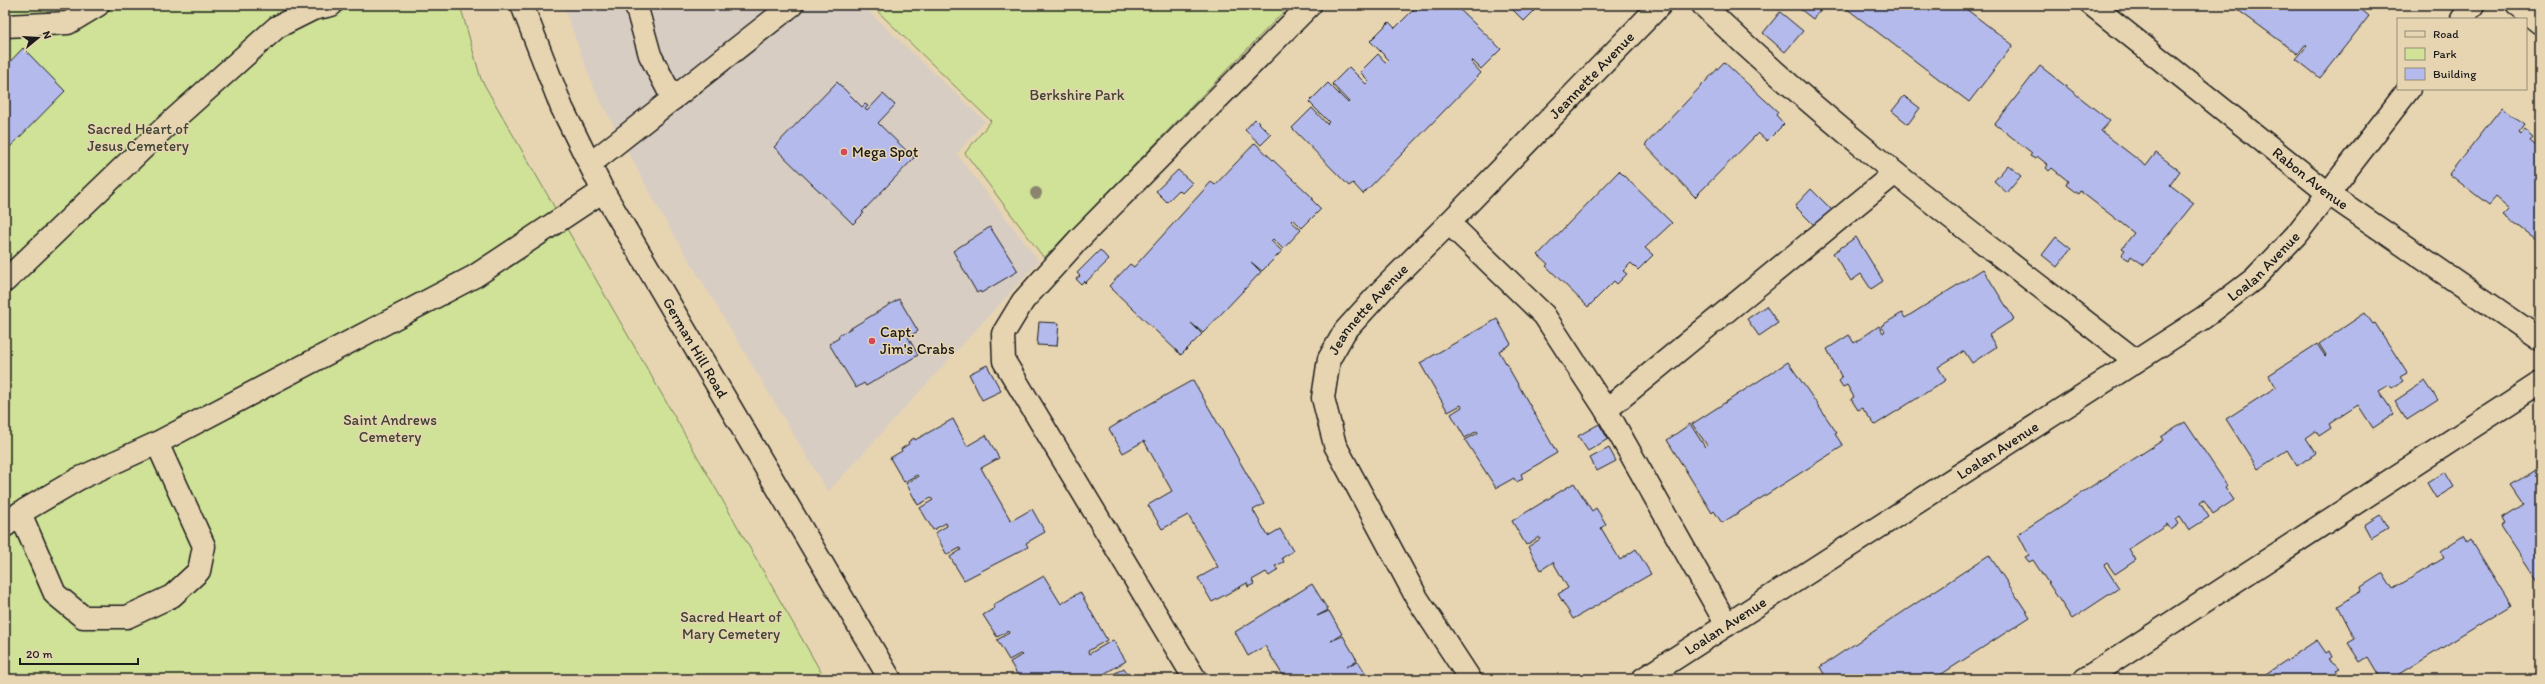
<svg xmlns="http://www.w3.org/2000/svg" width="2545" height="684" viewBox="0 0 2545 684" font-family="Itim,sans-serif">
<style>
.built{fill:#d8cdc3}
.green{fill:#d0e297;stroke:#767f5a}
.building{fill:#b4bbec;stroke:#1c1c1c}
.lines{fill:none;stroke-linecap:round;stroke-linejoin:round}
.minor-casing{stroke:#1c1c1c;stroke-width:25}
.minor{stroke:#e7d5b2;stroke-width:22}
.tree{fill:#8b856d}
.poi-dot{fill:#d1495b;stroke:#e7d5b2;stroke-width:1.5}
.labels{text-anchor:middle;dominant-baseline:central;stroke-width:3;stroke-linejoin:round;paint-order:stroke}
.street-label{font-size:15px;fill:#1c1c1c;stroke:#e7d5b2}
.park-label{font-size:15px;fill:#404435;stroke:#e7d5b2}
.poi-label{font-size:15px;fill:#1c1c1c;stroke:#e7d5b2;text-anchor:start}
</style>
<rect width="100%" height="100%" fill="#e7d5b2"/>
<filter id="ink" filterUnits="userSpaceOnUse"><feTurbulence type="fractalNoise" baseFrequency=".025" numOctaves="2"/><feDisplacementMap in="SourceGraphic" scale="8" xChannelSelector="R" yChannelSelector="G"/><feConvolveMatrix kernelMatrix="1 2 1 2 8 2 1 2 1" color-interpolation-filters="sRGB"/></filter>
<g filter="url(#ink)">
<path class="built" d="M563 5H862L985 121 957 154 1039 261 828 492 659 210 594 89Z"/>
<path class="green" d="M5 5H460L481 79 825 679H5Z
M871 5H1290L1044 258 965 153 991 121Z"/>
<path class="building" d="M1423 5H1455L1501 49 1481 69 1472 60 1471 62 1481 73 1363 194 1353 183 1349 186 1292 128 1312 108 1327 124 1329 122 1309 102 1328 83 1348 103 1349 102 1332 84 1349 67 1366 84 1369 81 1360 72 1378 54 1386 63 1389 60 1370 41 1389 22 1395 28 1415 8 1418 11Z
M1508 5H1540L1524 21Z
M1795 5H1824L1813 19Z
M1842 5H1961L2013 45 1969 102Z
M2231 5H2356L2369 16 2320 78 2296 59 2307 46 2305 45 2298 54Z
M1780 12 1803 31 1785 52 1763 33Z
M23 48 65 91 5 152V67Z
M1724 62 1778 112 1776 115 1784 124 1767 141 1758 133 1695 197 1645 145Z
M2040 66 2110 121 2101 131 2146 166 2156 153 2180 171 2170 185 2194 203 2144 265 2131 256 2129 260 2121 255 2125 250 2122 248 2134 233 2080 191 2078 194 2066 185 2068 181 2052 168 2049 171 2046 168 2048 165 2037 156 2035 159 2030 156 2032 153 1995 124Z
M837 82 862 107 865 104 868 106 865 109 867 111 883 94 895 105 878 123 914 158 862 212 864 213 853 224 774 147Z
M1904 96 1920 108 1908 124 1892 111Z
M2502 107 2524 125 2519 132 2521 134 2524 129 2533 137 2530 141 2540 149V242L2504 215 2510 209 2496 197 2489 205 2449 174Z
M1255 119 1271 135 1261 145 1245 130Z
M1255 143 1313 198 1312 200 1321 209 1302 228 1293 219 1291 221 1301 230 1283 249 1273 239 1271 241 1282 251 1262 271 1251 262 1261 272 1203 333 1191 323 1202 334 1181 355 1109 286 1130 264 1134 267 1211 182 1215 185Z
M2008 165 2021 176 2007 193 1994 181Z
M1178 170 1192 183 1182 193 1179 190 1167 202 1156 191Z
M1619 171 1672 223 1645 248 1653 255 1638 270 1631 263 1623 271 1627 274 1617 284 1614 281 1588 307 1546 266 1548 264 1538 255Z
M1811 189 1833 211 1816 227 1795 206Z
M990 227 1018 271 981 293 980 291 977 293 953 251Z
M1856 237 1883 281 1871 289 1861 274 1851 281 1833 253Z
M2056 237 2071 249 2057 267 2042 255Z
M1100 250 1109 260 1085 283 1084 281 1081 284 1076 279 1080 276 1077 273Z
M1983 269 2014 319 1989 335 1996 347 1972 363 1964 351 1938 367 1946 380 1875 425 1862 408 1858 410 1851 399 1854 397 1847 385 1843 387 1839 381 1842 378 1827 349 1849 335 1854 343 1879 326 1883 333 1885 331 1881 326 1902 313 1905 318Z
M899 299 918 331 908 337 918 355 866 386 864 383 856 388 829 344 839 338 838 336Z
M1766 306 1778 323 1759 336 1747 319Z
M2365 313 2373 324 2375 323 2407 373 2400 377 2403 381 2392 388 2389 385 2379 391 2394 414 2373 428 2358 405 2329 424 2331 428 2319 436 2316 431 2306 438 2316 453 2297 466 2287 450 2258 469 2226 419 2276 387 2269 375 2317 344 2325 356 2326 355 2319 344Z
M1497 319 1511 344 1499 351 1557 453 1521 474 1523 479 1516 482 1514 478 1496 488 1465 440 1478 433 1477 431 1465 438 1451 414 1462 407 1461 405 1448 412 1420 363Z
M1039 322 1059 323 1057 346 1037 345Z
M1788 362 1837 433 1835 434 1843 446 1722 523 1714 511 1712 513 1667 440 1690 424 1705 447 1707 445 1692 424Z
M987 365 1001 391 982 400 969 374Z
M1193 380 1264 504 1253 510 1268 536 1280 529 1293 551 1282 558 1284 562 1275 566 1278 570 1269 576 1266 572 1252 580 1254 584 1248 587 1247 583 1212 602 1198 578 1218 567 1188 515 1162 529 1148 505 1172 491 1144 441 1123 453 1109 429 1130 416V415Z
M2425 381 2438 400 2407 420 2395 401Z
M953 419 967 446 986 435 999 458 981 468 1011 521 1032 509 1045 532 1026 543 1028 547 964 580 950 557 961 550 960 548 947 555 935 533 947 526 946 523 933 530 920 508 933 500 931 498 918 505 906 483 918 477 917 475 904 482 890 458 902 451 901 449 909 444 908 442 914 438 915 440Z
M2185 422 2227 485 2225 487 2234 500 2213 514 2204 500 2200 503 2209 517 2189 530 2180 516 2176 519 2179 524 2171 530 2167 524 2129 549 2136 560 2115 574 2107 563 2104 565 2119 588 2072 619 2033 560 2029 562 2025 557 2029 555 2018 534 2163 440 2161 437Z
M1599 424 1608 439 1588 451 1578 436Z
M1609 448 1616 461 1597 471 1590 458Z
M2535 470 2540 478V585L2501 525 2505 523 2502 518 2524 504 2511 485Z
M2445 472 2454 487 2436 498 2427 483Z
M1574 483 1592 511 1596 508 1606 524 1601 528 1620 560 1636 549 1651 574 1573 619 1558 594 1568 588 1553 562 1541 570 1528 547 1540 539 1539 537 1526 545 1512 521Z
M2380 515 2388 528 2371 538 2364 525Z
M2463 536 2467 543 2471 540 2511 605 2392 679H2381L2368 657 2360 662 2348 643 2355 639 2338 606 2362 591 2361 587 2383 573 2393 589 2444 558 2440 551Z
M1989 555 2030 617 1934 679H1827L1820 667Z
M1044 576 1061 604 1080 592 1107 640 1088 651 1089 654 1113 640 1126 661 1102 675 1105 679 1124 668 1131 679H1020L1010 662 1022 655 1020 654 1009 660 997 640 1009 633 1008 631 997 637 983 615 995 608 993 605Z
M1312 584 1328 610 1317 616 1329 611 1342 634 1331 641 1343 636 1357 660 1346 667 1358 661 1369 679H1285L1265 646 1248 656 1235 632Z
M2317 640 2326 653 2329 651 2332 657 2329 659 2340 668 2336 670 2341 677 2345 674 2347 679H2258Z"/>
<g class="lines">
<defs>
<g id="minor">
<path id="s1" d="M522 5 562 108 603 191 890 679"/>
<path d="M636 5 650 55 673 99"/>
<path d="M1703 5C1837 135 1989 246 2136 361"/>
<path id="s2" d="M2092 5 2329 194 2540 339"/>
<path d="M2517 5 2540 23"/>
<path d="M2462 19 2473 5"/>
<path d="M5 26 68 23 98 5"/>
<path d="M590 164 792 5"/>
<path d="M1449 223 1544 315 1606 410 1727 625"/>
<path d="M5 281 162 130 277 27 313 9 331 5"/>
<path d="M1606 410 1895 173"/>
<path d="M20 513 55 594 83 617H127L172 596 199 571 204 546 157 443"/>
<path d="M5 526 20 513 78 479 157 443 475 276 603 191"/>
<path d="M1195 679 1004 361 1003 334 1023 301 1078 240 1310 5"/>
<path id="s3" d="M1470 679 1417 598 1335 445 1323 398 1329 359 1345 331 1383 289 1449 223 1660 5"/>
<path id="s4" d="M1643 679 2203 318 2254 279 2296 235 2409 89"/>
<path d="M2085 679 2540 383"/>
</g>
</defs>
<use href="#minor" class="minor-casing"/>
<use href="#minor" class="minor"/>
</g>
<circle class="tree" cx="1036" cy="193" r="6"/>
</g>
<g class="poi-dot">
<circle cx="844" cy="152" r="4"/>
<circle cx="872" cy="341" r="4"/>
</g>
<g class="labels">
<g class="street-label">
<text stroke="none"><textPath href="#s3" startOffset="746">Jeannette Avenue</textPath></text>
<text stroke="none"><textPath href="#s2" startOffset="279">Rabon Avenue</textPath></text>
<text stroke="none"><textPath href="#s4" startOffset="746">Loalan Avenue</textPath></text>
<text stroke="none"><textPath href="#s3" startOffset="422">Jeannette Avenue</textPath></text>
<text stroke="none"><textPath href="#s1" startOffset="385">German Hill Road</textPath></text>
<text stroke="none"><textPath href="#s4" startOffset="422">Loalan Avenue</textPath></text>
<text stroke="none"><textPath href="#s4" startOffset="98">Loalan Avenue</textPath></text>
</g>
<g class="park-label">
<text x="1077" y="95">Berkshire Park</text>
<text x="138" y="129">Sacred Heart of<tspan x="138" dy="17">Jesus Cemetery</tspan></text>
<text x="390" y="420">Saint Andrews<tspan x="390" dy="17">Cemetery</tspan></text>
<text x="731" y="617">Sacred Heart of<tspan x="731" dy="17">Mary Cemetery</tspan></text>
</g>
<g class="poi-label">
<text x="852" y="152">Mega Spot</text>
<text x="880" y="332">Capt.<tspan x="880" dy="17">Jim's Crabs</tspan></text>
</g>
</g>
<rect width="2545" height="684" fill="none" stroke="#e7d5b2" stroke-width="20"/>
<rect x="10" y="10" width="2525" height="664" fill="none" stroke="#1c1c1c" stroke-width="1.5" filter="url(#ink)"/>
<rect x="2397" y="18" width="130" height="72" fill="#e7d5b2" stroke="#968b76"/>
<rect x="2405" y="31" width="20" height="6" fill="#e7d5b2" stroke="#968b76"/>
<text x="2433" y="38" font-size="12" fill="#1c1c1c">Road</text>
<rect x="2405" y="48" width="20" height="12" fill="#d0e297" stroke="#968b76"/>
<text x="2433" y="58" font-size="12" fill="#1c1c1c">Park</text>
<rect x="2405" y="68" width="20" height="12" fill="#b4bbec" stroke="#968b76"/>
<text x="2433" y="78" font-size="12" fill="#1c1c1c">Building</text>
<g transform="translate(38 38) rotate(72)" stroke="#e7d5b2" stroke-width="3" paint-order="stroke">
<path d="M0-3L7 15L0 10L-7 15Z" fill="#1c1c1c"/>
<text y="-6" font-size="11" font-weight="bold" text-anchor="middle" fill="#1c1c1c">N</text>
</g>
<path d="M20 658v6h118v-6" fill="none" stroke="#1c1c1c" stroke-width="2"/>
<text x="26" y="658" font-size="12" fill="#1c1c1c" stroke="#e7d5b2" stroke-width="3" paint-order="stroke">20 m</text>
</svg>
